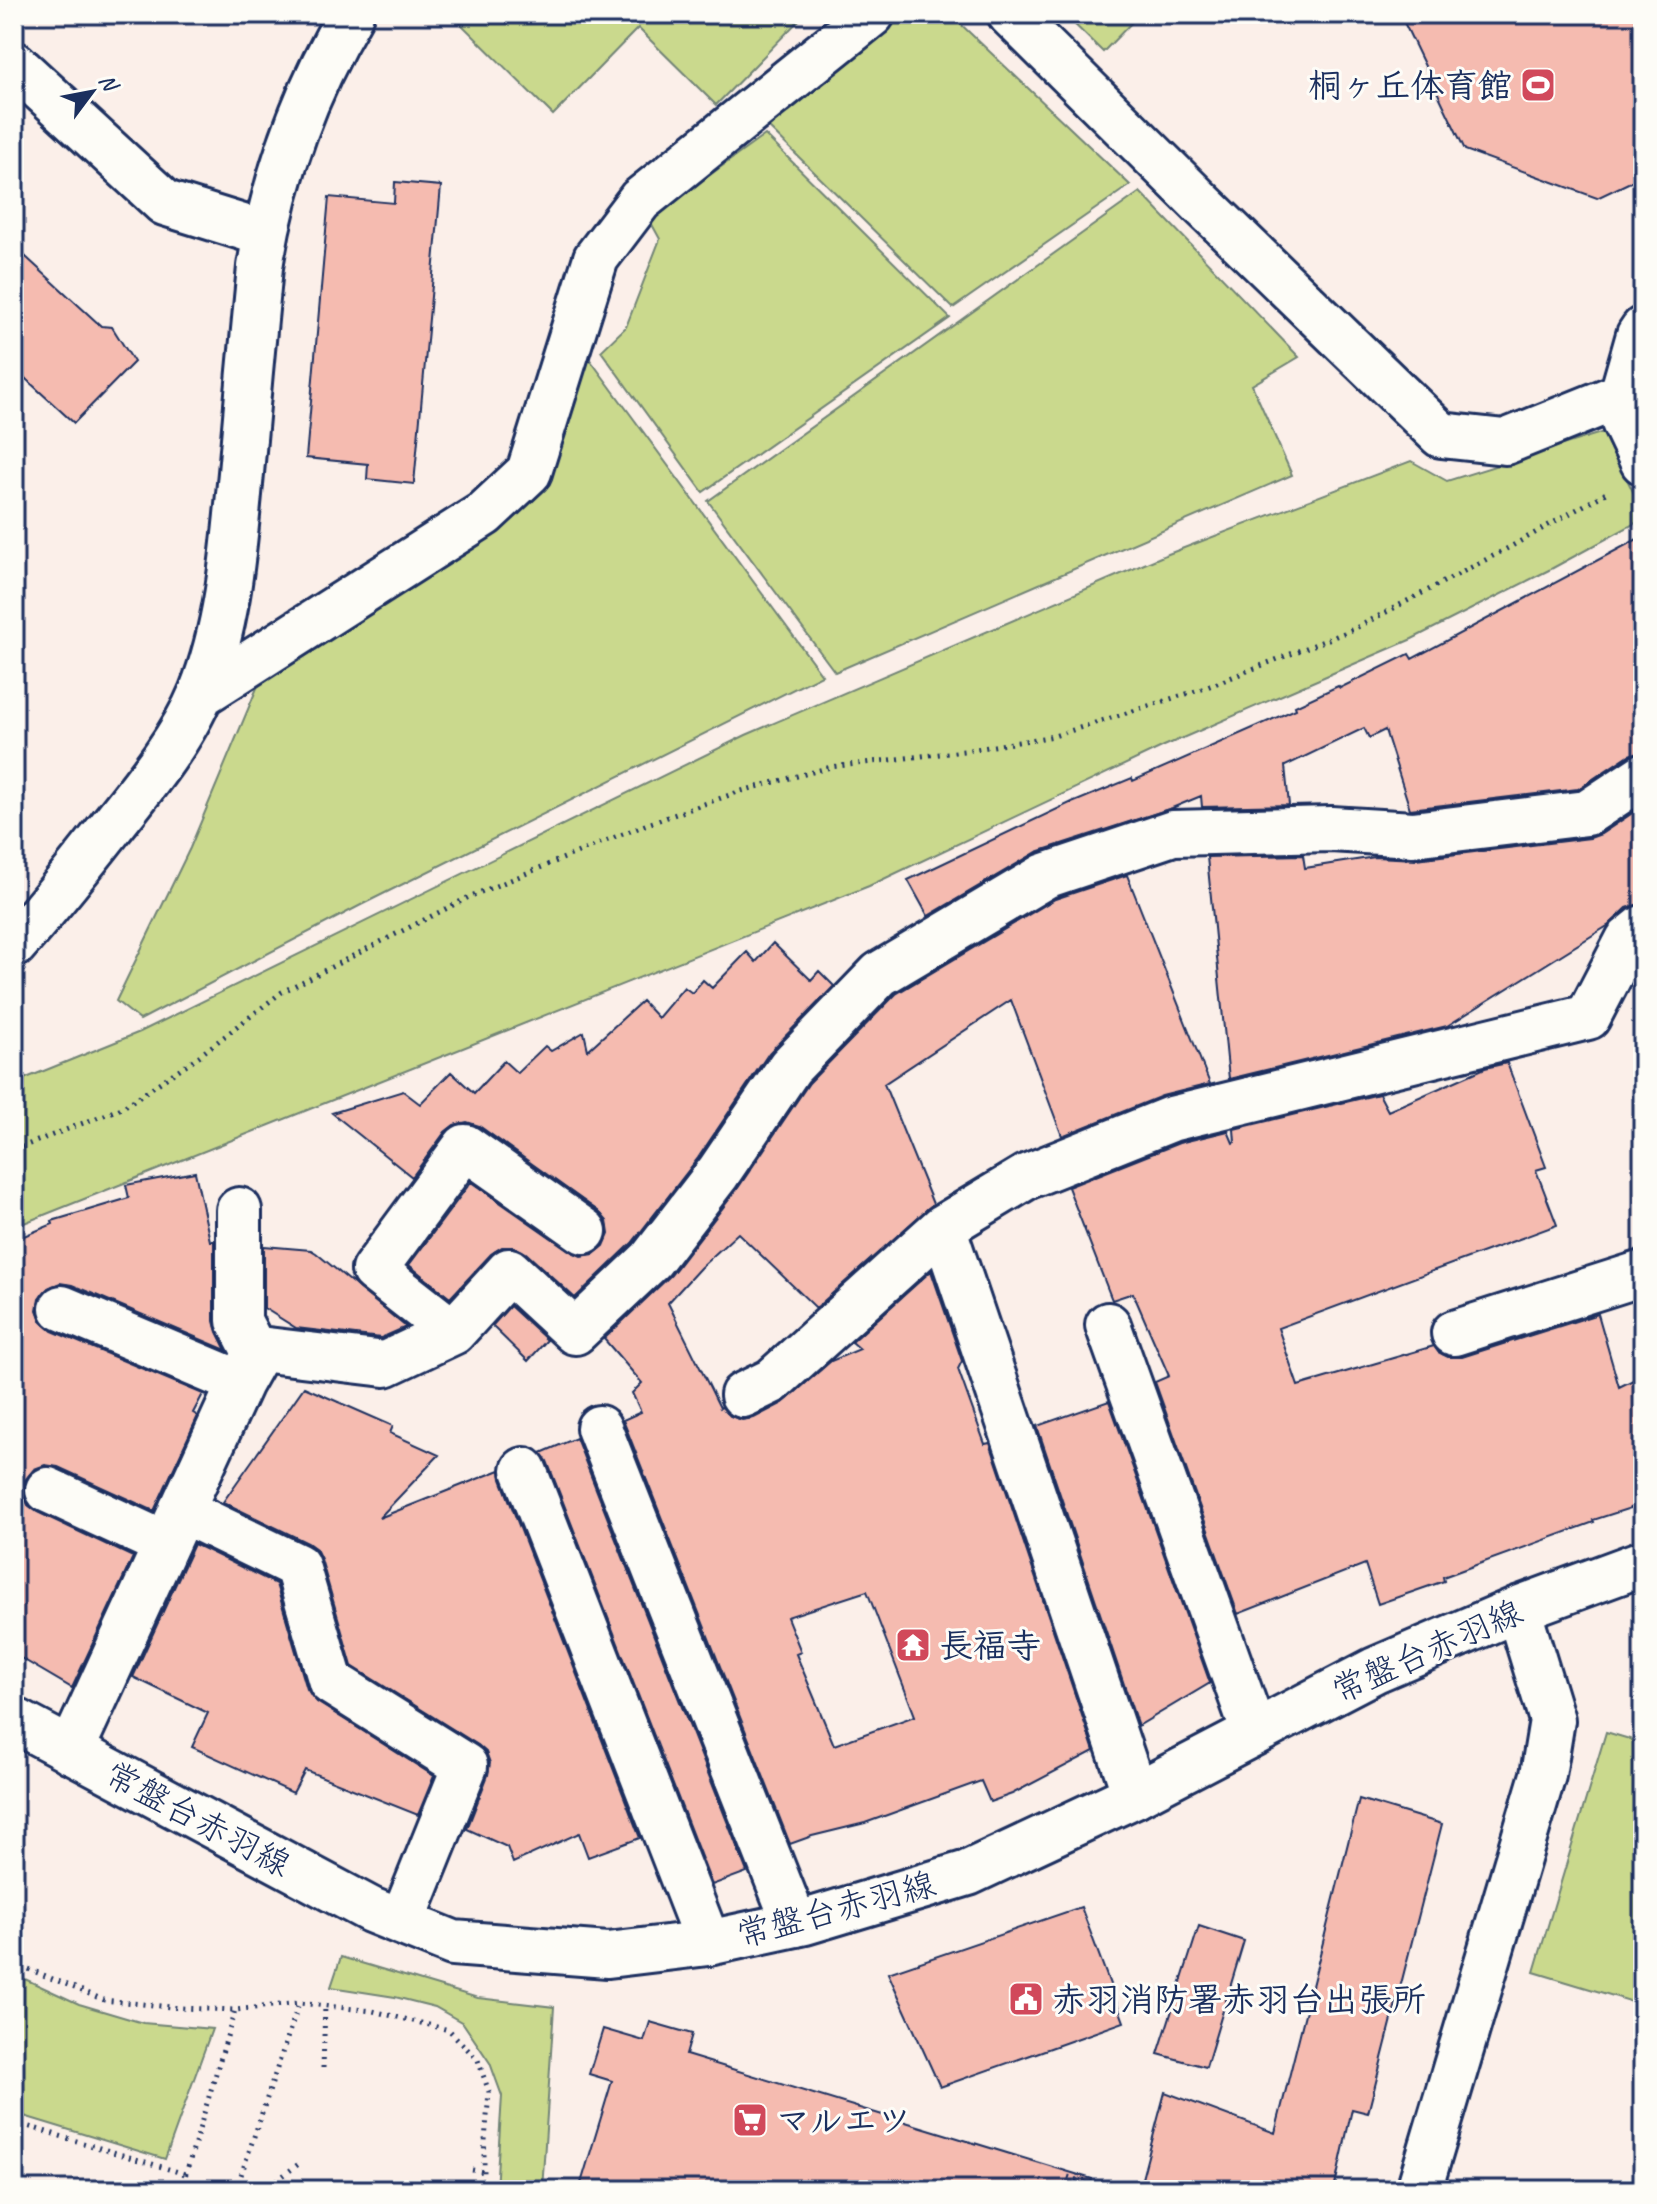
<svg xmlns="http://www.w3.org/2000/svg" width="1657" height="2204" viewBox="0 0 1657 2204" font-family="Caveat,'Klee One',sans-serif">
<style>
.green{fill:#cad98d;stroke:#728476;stroke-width:2}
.building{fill:#f5bbb0;stroke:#1b2f5e;stroke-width:2;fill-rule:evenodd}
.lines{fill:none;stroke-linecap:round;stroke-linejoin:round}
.minor-casing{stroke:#1b2f5e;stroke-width:50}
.major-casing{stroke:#1b2f5e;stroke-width:50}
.path{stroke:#1b2f5e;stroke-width:5;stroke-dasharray:2 6;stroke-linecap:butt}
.minor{stroke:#fdfcf7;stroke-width:44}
.major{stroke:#fdfcf7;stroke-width:44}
.labels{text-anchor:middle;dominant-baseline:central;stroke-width:6;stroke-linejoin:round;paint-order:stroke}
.poi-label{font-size:34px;font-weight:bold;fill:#1b2f5e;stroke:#fdfcf7;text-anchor:start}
.street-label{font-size:34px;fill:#1b2f5e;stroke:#fdfcf7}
</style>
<rect width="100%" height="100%" fill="#fbefe9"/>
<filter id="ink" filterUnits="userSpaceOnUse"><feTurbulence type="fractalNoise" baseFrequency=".0125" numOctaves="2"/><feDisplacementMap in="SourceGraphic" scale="16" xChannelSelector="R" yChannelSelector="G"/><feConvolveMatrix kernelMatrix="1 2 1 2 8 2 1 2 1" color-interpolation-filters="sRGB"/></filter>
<g filter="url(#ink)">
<path class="green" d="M461 14H805L716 105 638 28 553 115 456 19Z
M897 14H950L1130 185 953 308 761 120Z
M1064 14H1140L1103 52Z
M765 135 950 318 703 492 601 351 626 327 660 239 649 219Z
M1140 192 1299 357 1252 385 1292 475 835 672 708 501Z
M583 350 822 675 361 905 140 1020 116 1001 190 848 259 683 441 569 539 493Z
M1604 432 1643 512V519L1551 569 1412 639 1164 746 869 886 14 1227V1083L140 1032 746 735 1163 556 1411 461 1447 481Z
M1606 1732 1643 1743V2005L1534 1972Z
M341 1957 478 1998 554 2007 542 2190H496L502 2096 490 2063 463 2023 435 2007 395 1997 331 1987Z
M14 1974 79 2004 143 2023 212 2029 165 2159 14 2113Z"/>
<path class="building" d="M1400 14H1643V176L1597 198 1465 150Z
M395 182 441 186 414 484 367 479 368 464 306 458 329 197 394 203Z
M14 246 101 326 112 327 134 362 74 423 14 368Z
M1643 536V751L1629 755 1578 789 1410 809 1385 730 1369 738 1364 728 1285 766 1289 805 1202 807 1201 796 1172 808 1037 852 928 916 908 880 1072 802V803L1132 778 1133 781 1296 709 1295 706 1338 686 1340 688 1409 654 1412 659Z
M1643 806V903L1627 908 1609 925 1447 1026 1229 1079 1207 857 1303 855 1305 868 1375 857 1416 859 1590 838 1601 834Z
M1127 875 1210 1084 1162 1096 1062 1136 1011 1000 884 1084 933 1204 816 1308 738 1233 700 1268 668 1303 720 1408 722 1407 730 1416 742 1420 754 1418 783 1403 831 1361 860 1349 852 1342 931 1271 962 1361 958 1369 985 1444 990 1443 1094 1751 1012 1794 990 1802 981 1781 865 1823 812 1836 790 1844 623 1420 641 1412 632 1393 642 1383 604 1339 671 1275 738 1188 809 1083 896 994 1055 899ZM867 1591 915 1716 834 1745 796 1654 801 1652 787 1617Z
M773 943 811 980 819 971 834 986 769 1053 698 1158 632 1243 575 1298 526 1253 514 1247H502L491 1254 450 1298 409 1265 471 1182 570 1251 581 1256 594 1254 604 1246 609 1234 607 1221 598 1211 479 1126 467 1122 454 1125 445 1132 412 1177 332 1113 403 1091 420 1104 451 1072 474 1093 504 1061 517 1073 545 1046 551 1051 584 1032 588 1050 642 1001 658 1018 684 987 692 993 703 980 712 988 747 952 756 962Z
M1507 1063 1546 1167 1536 1170 1557 1225 1278 1328 1298 1386 1434 1346 1438 1352 1448 1357H1462L1598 1314 1619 1387 1643 1375V1504L1593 1520 1594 1522 1443 1577 1444 1581 1378 1604 1365 1564 1238 1614 1155 1382 1169 1376 1133 1293 1112 1300 1068 1187 1179 1143 1228 1131 1233 1143 1235 1142 1234 1129 1379 1094 1388 1111 1485 1068Z
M195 1172 210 1241H214V1321L217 1332 226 1350 72 1285 60 1283 48 1288 39 1299 37 1310 42 1322 52 1331 203 1394 193 1413 198 1416 154 1511 58 1467 45 1465 34 1469 25 1480 23 1493 28 1505 37 1512 133 1557 72 1688 14 1654V1240L53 1224 52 1221 129 1198 126 1185Z
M264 1246 311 1250 316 1253 406 1327 381 1338 296 1328 264 1308Z
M510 1306 547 1340 528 1361 492 1326Z
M304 1387 393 1426 390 1433 439 1455 379 1518 500 1470 501 1479 640 1838 588 1857 579 1833 513 1863 507 1847 467 1829 488 1775 490 1763 486 1752 478 1745 352 1666 321 1559 316 1549 308 1543 223 1502Z
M1109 1401 1210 1683 1138 1726 1037 1426Z
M576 1438 747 1872 712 1885 547 1461 541 1453Z
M194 1544 276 1584 307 1689 317 1702 434 1776 418 1815 305 1770 293 1793 192 1747 208 1713 133 1677Z
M1359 1799 1442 1824 1368 2113 1352 2109 1334 2190H1139L1165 2092 1275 2133Z
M1081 1907 1124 2022 940 2087 888 1973Z
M1199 1926 1244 1941 1206 2067 1158 2054Z
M650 2022 692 2034 686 2055 1092 2179 1090 2190H579L612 2081 589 2074 603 2029 644 2041Z"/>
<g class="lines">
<defs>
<path id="minor" d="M1010 14 1202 204 1441 435 1505 442 1622 395
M14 64 165 203 265 234
M1643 329 1639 335 1622 395 1624 422 1643 462
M200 695 484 514 529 472 596 258 640 200 872 14
M14 945C49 906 81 865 114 823 145 784 182 739 201 693 229 623 234 546 241 473 247 404 253 336 260 267 274 178 305 92 351 14
M239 1210V1321L256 1354
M62 1308 240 1383
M1108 1325 1254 1732
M453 1332 374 1270 465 1147 584 1231
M1454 1333 1643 1273
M743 1395 772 1381 943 1227
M599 1428 795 1924
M524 1470 708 1943
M48 1490 165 1544
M181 1510 297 1566 331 1682 465 1766 402 1922
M71 1751 240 1383 259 1349 385 1364 453 1332 509 1271 575 1332 651 1260 718 1173 790 1067 880 974 1045 876 1173 833 1331 829 1413 834 1587 813 1643 776
M1135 1795 943 1227 1026 1177 1171 1119 1588 1017 1628 940 1643 928
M1419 2190 1543 1775 1552 1720 1518 1609"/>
<path id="major" d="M14 1720 371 1910 453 1943 608 1955 708 1943 805 1922 968 1873 1135 1795 1375 1670 1518 1609 1643 1563"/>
</defs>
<use href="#minor" class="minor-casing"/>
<use href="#major" class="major-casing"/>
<path class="path" d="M14 1150 122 1108 199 1056 282 992 471 896 645 825 738 792 831 767 964 751 1054 736 1202 689 1354 629 1510 547 1606 493
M14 1963 104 2000 180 2008 235 2010 299 2003 373 2011 449 2030 478 2060 489 2092 484 2153V2190
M323 2068 325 2006
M14 2122 185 2174
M472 2170 484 2172
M1068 2177 1110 2190
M181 2190 235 2010
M236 2190 299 2003
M264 2190 300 2163"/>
<use href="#minor" class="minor"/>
<use href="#major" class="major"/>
</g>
</g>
<defs>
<symbol id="stadium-square" viewBox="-11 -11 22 22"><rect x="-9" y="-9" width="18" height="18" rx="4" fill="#d1495b" stroke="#fdfcf7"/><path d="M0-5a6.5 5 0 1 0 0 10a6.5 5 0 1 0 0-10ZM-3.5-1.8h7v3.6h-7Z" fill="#fff"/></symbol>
<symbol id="temple-square" viewBox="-11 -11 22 22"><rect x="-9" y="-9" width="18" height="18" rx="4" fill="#d1495b" stroke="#fdfcf7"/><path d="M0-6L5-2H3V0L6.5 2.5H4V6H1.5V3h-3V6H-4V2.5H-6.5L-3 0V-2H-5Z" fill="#fff"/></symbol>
<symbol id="civic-square" viewBox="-11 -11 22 22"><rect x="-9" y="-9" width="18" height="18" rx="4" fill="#d1495b" stroke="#fdfcf7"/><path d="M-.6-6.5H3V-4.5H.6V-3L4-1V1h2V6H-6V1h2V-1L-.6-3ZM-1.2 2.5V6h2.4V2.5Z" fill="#fff"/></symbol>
<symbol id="supermarket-square" viewBox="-11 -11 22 22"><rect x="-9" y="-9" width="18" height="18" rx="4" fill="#d1495b" stroke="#fdfcf7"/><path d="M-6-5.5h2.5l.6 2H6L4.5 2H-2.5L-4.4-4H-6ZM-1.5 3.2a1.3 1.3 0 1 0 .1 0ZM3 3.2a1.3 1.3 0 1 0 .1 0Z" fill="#fff"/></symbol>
</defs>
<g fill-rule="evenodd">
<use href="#stadium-square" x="1518" y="65" width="40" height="40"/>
<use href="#temple-square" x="893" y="1625" width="40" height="40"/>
<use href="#civic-square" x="1006" y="1979" width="40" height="40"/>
<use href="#supermarket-square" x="730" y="2100" width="40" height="40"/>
</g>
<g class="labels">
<g class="poi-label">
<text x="1512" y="85" text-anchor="end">桐ヶ丘体育館</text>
<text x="939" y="1645">長福寺</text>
<text x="1052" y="1999">赤羽消防署赤羽台出張所</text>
<text x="776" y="2120">マルエツ</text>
</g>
<g class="street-label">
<text transform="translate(1427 1651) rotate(-24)">常盤台赤羽線</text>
<text transform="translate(198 1819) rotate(28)">常盤台赤羽線</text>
<text transform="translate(836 1909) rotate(-15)">常盤台赤羽線</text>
</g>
</g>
<rect width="1657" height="2204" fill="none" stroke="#fdfcf7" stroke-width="48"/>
<rect x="24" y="24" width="1609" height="2156" fill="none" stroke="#1b2f5e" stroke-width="3" filter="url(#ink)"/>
<g transform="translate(92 92) rotate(58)" stroke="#fdfcf7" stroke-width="6" paint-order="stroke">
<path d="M0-6L14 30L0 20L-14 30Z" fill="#1b2f5e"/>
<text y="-12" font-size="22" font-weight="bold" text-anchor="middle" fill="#1b2f5e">N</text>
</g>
</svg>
